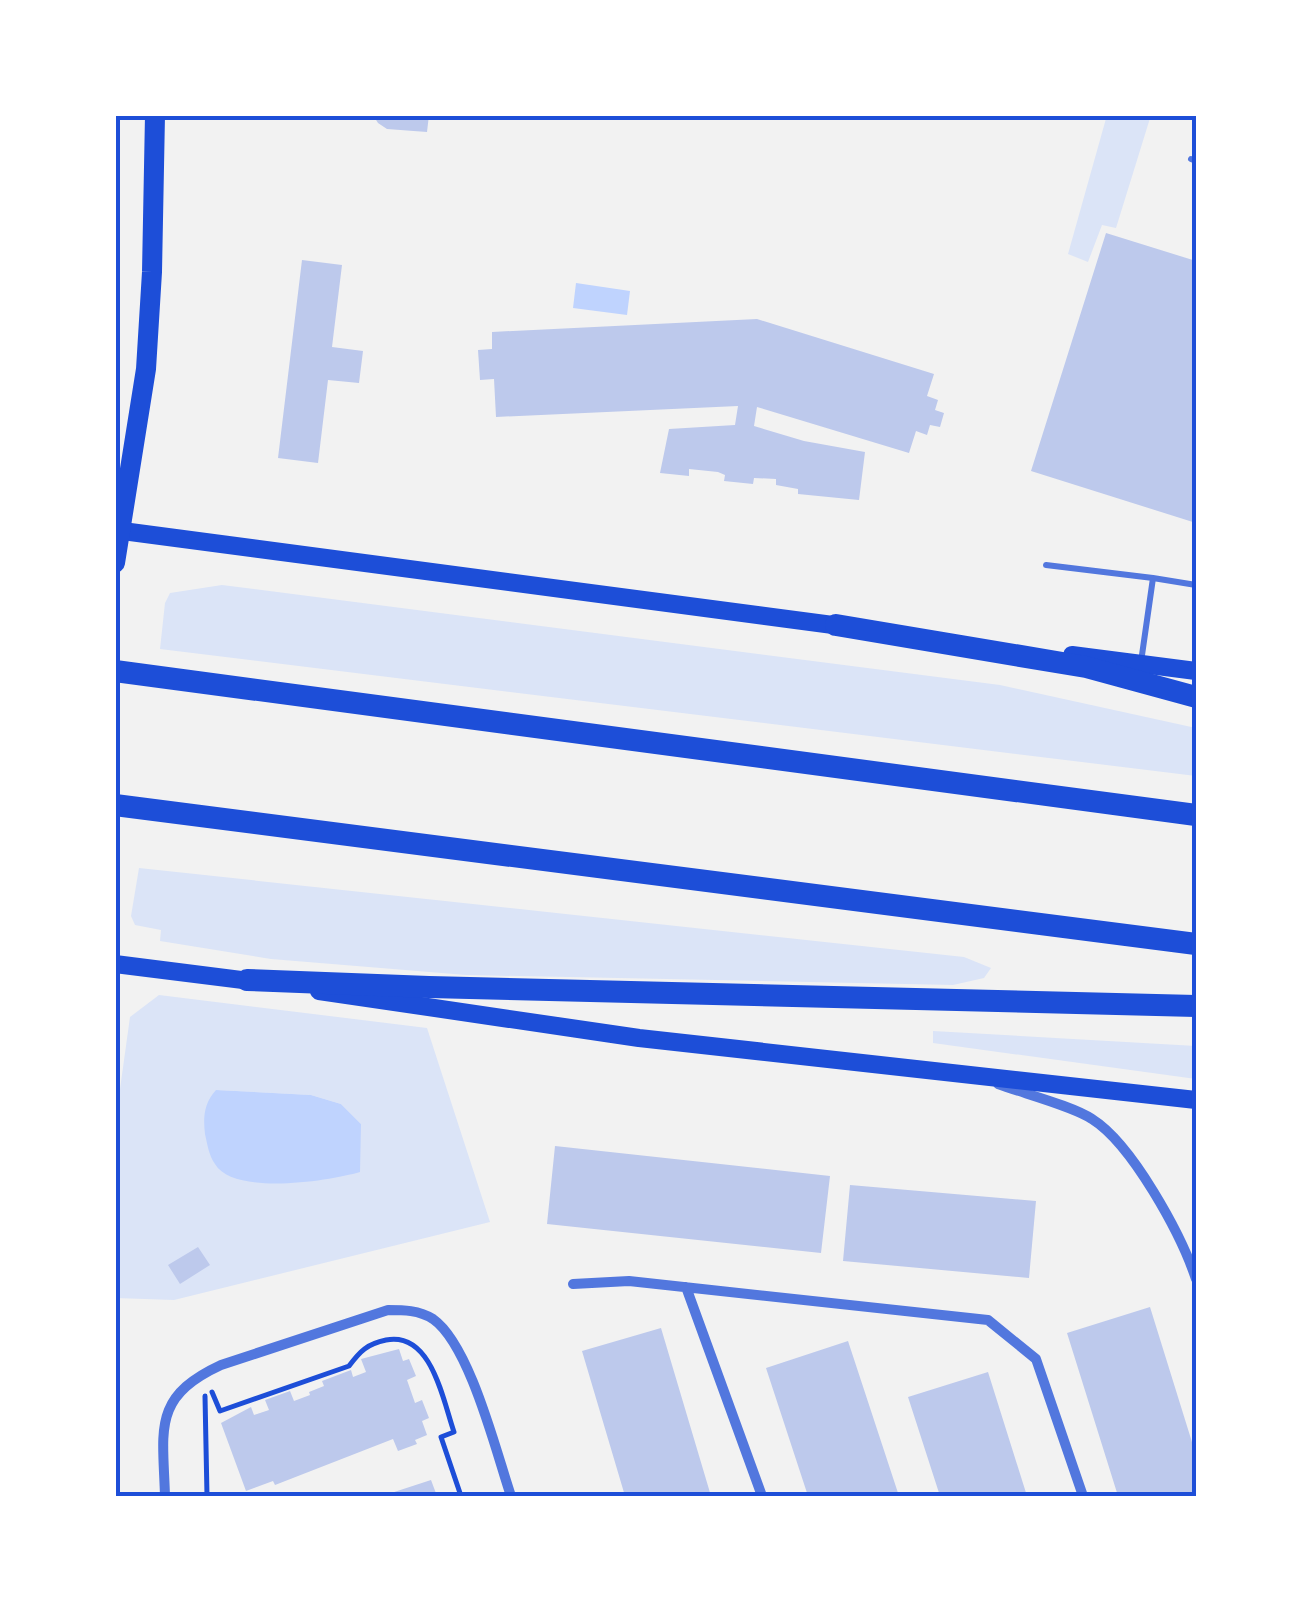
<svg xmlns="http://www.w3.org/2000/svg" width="1311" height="1611" viewBox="0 0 1311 1611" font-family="Lato,sans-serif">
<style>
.green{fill:#dbe4f7;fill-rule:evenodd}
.water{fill:#bfd3fe}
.building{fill:#bdc9ec}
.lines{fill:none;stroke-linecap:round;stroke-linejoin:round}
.path{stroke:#1d4ed8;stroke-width:5}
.service{stroke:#5277de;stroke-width:6}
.minor{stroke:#5277de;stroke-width:10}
.secondary{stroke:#1d4ed8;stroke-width:18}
.primary{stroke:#1d4ed8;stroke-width:20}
.motorway{stroke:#1d4ed8;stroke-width:22}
.neatline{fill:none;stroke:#1d4ed8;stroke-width:4}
</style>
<rect width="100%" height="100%" fill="#f2f2f2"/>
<path class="green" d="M1107 115H1151L1116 228 1102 225 1088 262 1068 254Z
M222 585 1000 685 1196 728V776L160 649 165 603 170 593Z
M139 868 964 957 991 968 984 978 953 985 466 975 271 959 160 941 161 930 135 925 131 916Z
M159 995 427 1028 490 1222 174 1300 115 1298V1125L130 1017ZM216 1090 311 1095 341 1104 361 1124Z
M933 1031 1196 1046V1079L933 1043Z"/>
<path class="water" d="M576 283 630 291 627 315 573 308Z
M216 1090 311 1095 341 1104 361 1124 360 1172C329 1181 234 1196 215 1164 209 1156 207 1143 205 1134 203 1117 204 1103 216 1090Z"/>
<path class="building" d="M373 115H429L427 132 387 129 378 123Z
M1106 233 1196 261V523L1031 471Z
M302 260 342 265 332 347 363 351 359 383 328 380 318 463 278 458Z
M757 319 934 374 927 396 938 400 935 410 944 413 940 427 930 425 927 435 916 431 909 453 757 407 754 426 804 441 865 452 859 500 798 494V489L776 485V479L754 478 753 484 724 481 725 475 718 472 689 469V476L660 473 669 429 735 425 738 406 496 417 494 379 480 380 478 350 492 349V332Z
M555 1146 830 1176 821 1253 547 1224Z
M850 1185 1036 1201 1029 1278 843 1261Z
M198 1247 210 1265 180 1284 168 1265Z
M1150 1307 1196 1455V1496H1118L1067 1333Z
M661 1328 711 1496H625L582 1351Z
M848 1341 899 1496H808L766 1368Z
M399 1349 403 1361 409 1359 416 1376 407 1380 415 1403 422 1400 429 1418 422 1421 427 1435 415 1440 417 1444 398 1451 393 1439 275 1485 273 1481 246 1491 221 1423 251 1407 254 1415 269 1410 265 1400 290 1391 294 1401 310 1395 309 1392 324 1386 322 1381 351 1370 353 1377 366 1372 361 1359Z
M988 1372 1027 1496H940L908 1397Z
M431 1480 437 1496H385V1495Z"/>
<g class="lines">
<path class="path" d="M212 1392 220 1411 349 1366C360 1351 367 1344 386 1340 432 1331 443 1401 454 1432L441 1437 461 1496
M205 1396 207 1496"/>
<path class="service" d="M1191 159 1196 161
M1046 565 1153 578
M1141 662 1153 578 1196 585"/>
<path class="minor" d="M998 1084C1022 1093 1073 1106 1092 1119 1132 1144 1181 1234 1196 1279
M573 1284 629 1281 988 1320 1036 1359 1083 1496
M686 1287 762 1496
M165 1496C163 1429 152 1397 221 1365L388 1310C403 1310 419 1310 433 1319 470 1345 496 1452 511 1496"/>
<path class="secondary" d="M115 530 848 627
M1072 655 1196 671
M115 964 258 982
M319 991 639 1038 1196 1100"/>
<path class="primary" d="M115 563 146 369 152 272 155 115"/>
<path class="motorway" d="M836 625 1086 667 1196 697
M115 671 1196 815
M115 805 1196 944
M247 980 429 987 1196 1006"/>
</g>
<rect width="1311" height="1611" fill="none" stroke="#ffffff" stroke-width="235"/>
<rect x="118" y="118" width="1076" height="1376" class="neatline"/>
</svg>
